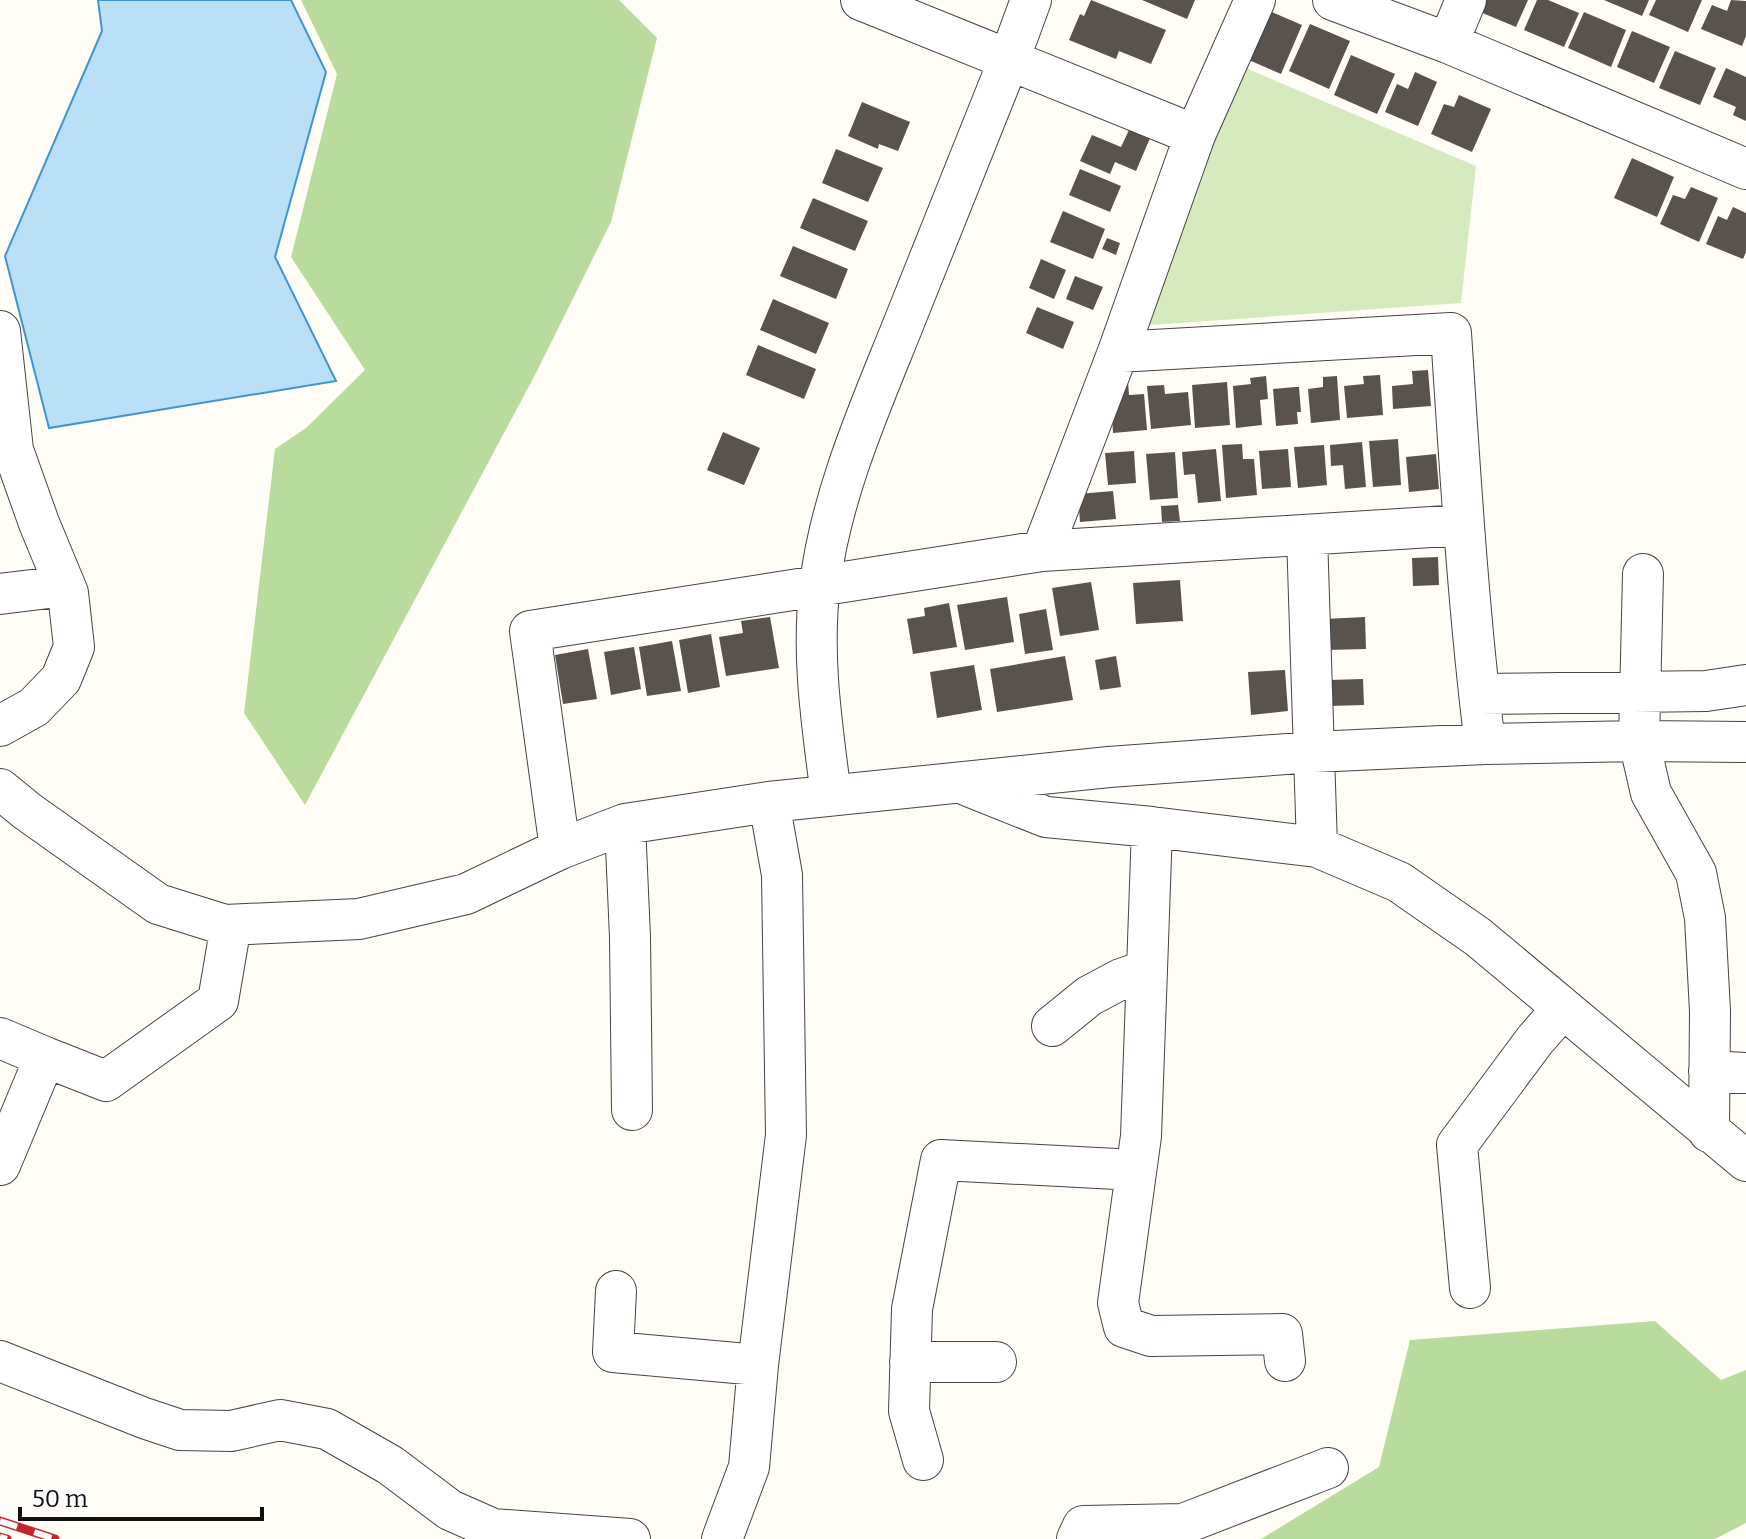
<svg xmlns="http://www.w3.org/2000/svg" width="1746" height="1539" viewBox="0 0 1746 1539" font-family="Bitter,serif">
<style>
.green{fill:#d5ebbd}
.forest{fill:#b9dc9c}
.water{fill:#b9e0f7;stroke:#3f96cf;stroke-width:2}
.building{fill:#5a524d}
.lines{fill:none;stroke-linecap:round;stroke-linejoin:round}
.minor-casing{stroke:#444;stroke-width:42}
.minor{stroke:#fff;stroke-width:40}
.rail-casing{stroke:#c4262e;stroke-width:9}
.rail{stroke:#fff;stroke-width:6;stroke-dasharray:18;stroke-linecap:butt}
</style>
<rect width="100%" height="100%" fill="#fffdf5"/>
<path class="green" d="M1236 64 1476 166 1461 303 1136 326Z"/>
<path class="forest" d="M301 0H619L657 38 611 222 535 375 305 805 244 713 275 449 306 428 365 370 291 257 337 74Z
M1655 1321 1721 1380 1746 1370V1523L1715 1539H1261L1379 1467 1410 1340Z"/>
<path class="water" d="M98 0H291L326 72 275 257 336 381 49 428 5 256 102 31Z"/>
<path class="building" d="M1091 0 1166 30 1151 64 1119 51 1116 59 1069 40 1080 14 1084 16Z
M1142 0H1195L1187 19Z
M1477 0H1528L1516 27 1473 9Z
M1537 0H1548L1579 13 1564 47 1524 30Z
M1604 0H1649L1642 16Z
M1656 0H1702L1688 32 1649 15Z
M1731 0 1746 1V36L1742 46 1701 29 1712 5 1727 11Z
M1265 9 1302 25 1281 74 1244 58Z
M1584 12 1626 30 1611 67 1568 48Z
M1310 24 1350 41 1329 89 1289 71Z
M1632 31 1670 47 1654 83 1617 67Z
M1675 51 1716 68 1700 105 1659 88Z
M1351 55 1395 74 1377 114 1334 95Z
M1726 68 1746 77V121L1733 115 1736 107 1713 97Z
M1415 72 1437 82 1418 126 1385 112 1397 84 1408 89Z
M1459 95 1491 109 1472 152 1431 134 1444 104 1454 107Z
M862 102 910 122 898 151 879 144 878 149 848 136Z
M1129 130 1150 138 1136 171 1115 162 1110 174 1080 161 1092 135 1121 147Z
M836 149 883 168 868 202 822 183Z
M1632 158 1674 177 1657 217 1614 198Z
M1080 169 1121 186 1110 212 1069 195Z
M1691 187 1718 198 1699 242 1660 224 1673 195 1685 199Z
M813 198 868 221 855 251 800 228Z
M1733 207 1746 213V252L1743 259 1706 244 1718 216 1727 220Z
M1063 211 1105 229 1093 259 1050 242Z
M1107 238 1120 243 1116 255 1102 249Z
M793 246 848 269 836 299 780 276Z
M1041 259 1066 270 1054 299 1029 288Z
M1075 276 1103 287 1093 310 1066 299Z
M773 299 829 323 816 354 760 330Z
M1037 307 1074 322 1063 349 1026 333Z
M758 345 816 369 804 399 746 375Z
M1428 370 1431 406 1393 409 1392 386 1413 384 1412 371Z
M1380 375 1383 415 1347 418 1344 386 1364 384 1363 376Z
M1266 376 1268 399 1260 400 1262 425 1236 428 1233 386 1251 384 1250 378Z
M1337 376 1340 420 1311 423 1308 389 1323 387V377Z
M1128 381 1129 395 1144 394 1147 430 1113 433 1111 397Z
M1227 382 1230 425 1195 428 1192 385Z
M1164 385 1165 394 1188 392 1191 425 1151 429 1147 386Z
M1295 387H1299L1301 412H1297L1298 424 1276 426 1273 389Z
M723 432 760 448 744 485 707 470Z
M1398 439 1401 485 1373 487 1369 441Z
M1362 442 1366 487 1345 489 1343 465 1331 466 1330 445Z
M1242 444 1243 459H1254L1257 495 1226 498 1222 445Z
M1324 445 1327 485 1298 488 1294 447Z
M1216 449 1221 501 1198 503 1195 474 1184 475 1182 452Z
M1288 449 1291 487 1262 489 1259 451Z
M1134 451 1136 483 1108 485 1105 453Z
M1175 452 1178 498 1150 500 1146 454Z
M1436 454 1439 489 1409 492 1406 457Z
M1113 491 1116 519 1080 522 1078 494Z
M1178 505 1180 521 1162 522 1161 506Z
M1438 557 1439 585 1413 586 1412 558Z
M1180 580 1183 621 1136 624 1133 583Z
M1091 582 1099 630 1060 636 1052 588Z
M1007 597 1014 642 965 650 957 605Z
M949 603 957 647 913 654 907 619 925 616 924 608Z
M1046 609 1053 650 1025 654 1019 614Z
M770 617 779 668 726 676 719 637 743 633 741 621Z
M1365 617 1366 649 1325 650 1324 619Z
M711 634 720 687 688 693 679 640Z
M672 641 681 691 647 696 639 647Z
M634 647 641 689 611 695 604 652Z
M588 649 597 699 563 704 555 655Z
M1065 656 1073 700 997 712 990 669Z
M1116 656 1121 687 1100 690 1095 660Z
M974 665 982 710 937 718 930 672Z
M1285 670 1288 711 1251 715 1248 672Z
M1363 679 1364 705 1329 706 1328 680Z"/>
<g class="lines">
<defs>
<path id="minor" d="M861 0 1195 135
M1333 0 1448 43 1746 169
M1448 43 1466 0
M0 331 13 450 39 523 68 593 74 647 61 679 34 707 0 726
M1118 352 1451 333C1460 470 1468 608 1485 744
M1307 535 1317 847
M1042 551 1118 352 1195 135 1255 0
M1643 574 1639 741 1651 793 1696 873 1705 918 1710 1011 1709 1132
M0 594 65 586
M1479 694 1706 691 1746 685
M968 786 1046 817 1152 827 1317 847 1399 882 1478 937 1746 1161
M0 789 27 811 158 904 225 925 359 919 466 894 560 849 625 824 769 802 1109 767 1314 752 1485 744 1639 741 1746 742
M831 795C822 725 811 655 820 584 831 496 868 412 901 330 937 240 973 150 1009 60L1031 0
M625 824 630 937 632 1110
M560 849 530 631 1042 551 1464 525
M1147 970 1141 1136 1118 1303 1124 1327 1151 1336 1282 1334 1285 1361
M1052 1026 1089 996 1121 979 1147 970 1152 827
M0 1038 45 1057
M1709 1071 1746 1073
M0 1165 45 1057 106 1081 218 1001 231 925
M1470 1288 1457 1145 1535 1040 1563 1008
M616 1291 613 1352 758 1365
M0 1361 144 1418 180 1430 231 1431 280 1420 327 1429 390 1465 450 1510 493 1529 630 1539
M910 1362H996
M923 1460 909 1411 912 1309 941 1160 1136 1170
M722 1539 749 1467 758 1365 786 1135 782 875 769 802
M1077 1539 1083 1526 1183 1524 1328 1468"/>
</defs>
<use href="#minor" class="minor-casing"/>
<use href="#minor" class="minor"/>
<defs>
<path id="rail" d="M0 1521 55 1539
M0 1537 7 1539"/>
</defs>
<use href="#rail" class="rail-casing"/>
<use href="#rail" class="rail"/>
</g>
<path d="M20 1507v12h242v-12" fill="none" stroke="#111111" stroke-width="4"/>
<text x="32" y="1507" font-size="24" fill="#111111" stroke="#ffffff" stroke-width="6" paint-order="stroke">50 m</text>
</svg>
